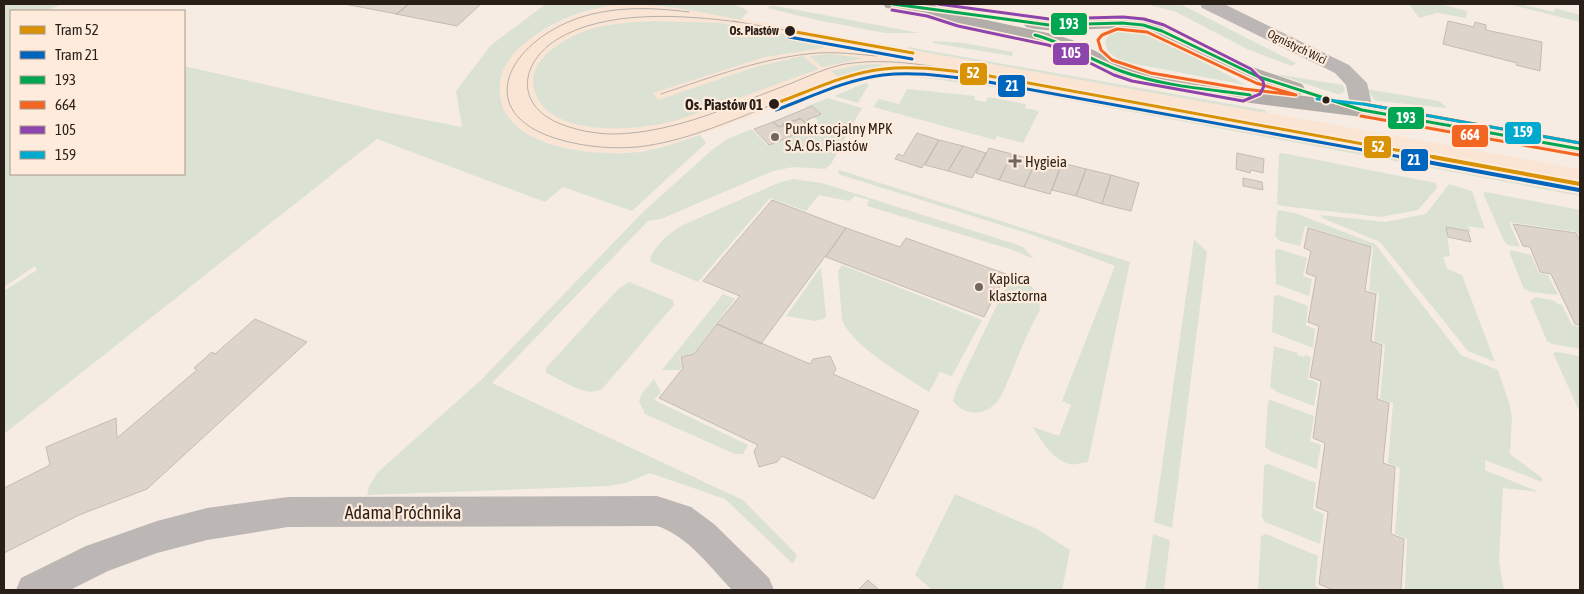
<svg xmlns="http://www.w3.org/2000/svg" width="1584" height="594" viewBox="0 0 1584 594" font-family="'Asap Condensed',sans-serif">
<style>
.built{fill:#fae5d4}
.green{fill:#dbe2d4}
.building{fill:#ddd4cb;stroke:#c4bcb4}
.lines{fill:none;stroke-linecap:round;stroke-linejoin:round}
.street{fill:#bcb7b4;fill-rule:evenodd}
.secondary{fill:#b2ada9;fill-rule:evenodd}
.tram{stroke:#b5afaa;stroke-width:1}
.bus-1-casing{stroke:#feebdb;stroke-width:6}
.bus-2-casing{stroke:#feebdb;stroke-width:6}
.bus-3-casing{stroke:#feebdb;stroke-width:6}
.bus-4-casing{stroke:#feebdb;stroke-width:6}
.bus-1{stroke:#00a651;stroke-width:3}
.bus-2{stroke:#f26522;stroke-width:3}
.bus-3{stroke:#8e44ad;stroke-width:3}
.bus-4{stroke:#00a9ce;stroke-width:3}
.tram-1-far1-casing{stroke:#feebdb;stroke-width:6}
.tram-1-casing{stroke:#feebdb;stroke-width:8}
.tram-2-far1-casing{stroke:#feebdb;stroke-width:6}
.tram-2-casing{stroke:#feebdb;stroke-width:8}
.tram-1-far1{stroke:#d89204;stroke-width:3}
.tram-1{stroke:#d89204;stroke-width:4}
.tram-2-far1{stroke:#0065bd;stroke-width:3}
.tram-2{stroke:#0065bd;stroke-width:4}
.stop-dot{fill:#281f18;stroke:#feebdb;stroke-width:2}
.poi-dot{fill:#70675f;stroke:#feebdb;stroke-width:2}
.labels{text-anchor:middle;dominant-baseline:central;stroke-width:4.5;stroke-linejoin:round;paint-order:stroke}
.far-stop-label{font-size:12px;font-weight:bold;fill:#281f18;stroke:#feebdb;text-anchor:end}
.far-street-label{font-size:12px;fill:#281f18;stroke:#feebdb}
.stop-label{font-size:15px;font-weight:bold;fill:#281f18;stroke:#feebdb;text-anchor:end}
.poi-label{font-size:15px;fill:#281f18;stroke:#feebdb;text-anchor:start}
.near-street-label{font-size:18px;fill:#281f18;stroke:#feebdb}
.line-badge{stroke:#feebdb;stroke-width:2}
.badge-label{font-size:14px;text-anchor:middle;font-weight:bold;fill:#fff}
</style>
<rect width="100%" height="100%" fill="#f6ece3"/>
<path class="built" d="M616 5H641L683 8 1580 169V188L980 78 908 71 867 75 676 143 636 152 600 154 563 148 532 137 518 128 507 116 500 102 498 84 503 68 512 55 525 42 558 22 595 9Z"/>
<path class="green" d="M4 4H62L46 11H11V174H184V66L380 111 462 127 456 91 491 45 546 4H734L748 11 741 20C700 12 659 2 617 5 588 8 557 19 533 37 513 51 497 69 500 95 505 149 597 157 638 152 659 149 679 142 700 135L706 143 632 211 563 187 545 202 377 139 4 434V291L37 270 35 266 4 287Z
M1146 4H1180L1296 63 1292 66 1247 49 1176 12Z
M1409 4H1440L1467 11 1466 18 1437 13 1419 18Z
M1508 4H1520L1554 12 1555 8 1580 15V22Z
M771 6H776L920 33H885L821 21 767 8Z
M655 21 721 23 824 41 823 48 765 57 653 93 658 100 755 67 803 56 819 69 678 120C643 130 562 138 539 101 516 63 565 37 594 28 614 23 635 22 655 21Z
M1130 31 1163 40 1246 85 1135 64C1123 61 1108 57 1105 43 1107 31 1120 31 1130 31Z
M934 41 964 43 1013 52 1012 56 932 43Z
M908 47 1265 110 1266 113 907 49Z
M830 54 864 58 822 67 809 56Z
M881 64V66L838 77 831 71 857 65Z
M908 71 980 78 1580 188V196L1015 90 918 77 910 74Z
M1275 74 1343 85 1345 91 1341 94H1337Z
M865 83 869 84 858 103 834 96Z
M907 89 975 96 974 100 986 102 988 97 1026 104 1025 108 1039 111 1023 143 997 136 995 140 873 107 879 99 899 104Z
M1366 89 1439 101 1447 108 1376 101Z
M828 98 862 108 831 164 825 169 793 167 773 171 661 219 648 221 492 383 743 500 797 555 793 564 725 499 650 473 626 483 609 486 367 495 369 486 378 472 481 380 644 211 712 150 727 139 752 129 767 145 812 129 809 125 818 121 805 107Z
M1282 153 1436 183 1437 188 1418 210 1381 217 1282 206 1277 204 1279 154Z
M839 170 1130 262 1088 462C1082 462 1074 466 1069 464 1051 458 1042 442 1033 427L1059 436 1071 405 1062 401 1115 266 1030 234 838 174Z
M793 179 822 183 1012 243 1023 247 1034 259 1013 250 867 206 869 200 855 196 849 201 819 195 806 211 770 198 698 282 651 262 650 258C656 245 670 232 683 225L778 183Z
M1449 184 1472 191 1485 229 1468 226 1471 232 1446 227 1450 256 1443 257 1447 269 1462 275 1495 362 1468 351 1380 242 1322 218 1321 215 1385 222 1426 214Z
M1486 192 1580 210V237L1577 232 1509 222 1520 247 1508 245 1504 241 1483 193Z
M1279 210 1295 213 1375 244 1461 355 1498 370 1510 406 1512 418 1510 454 1542 478V482L1485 460V470L1539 492 1503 488 1499 561 1504 590H1405L1407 539 1395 534 1400 468 1388 463 1393 403 1380 399 1385 345 1374 341 1379 294 1369 290 1373 247 1305 226 1300 246 1280 241 1275 236 1277 213Z
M1194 239 1207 252 1172 528 1154 522Z
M1279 249 1307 258 1303 276 1312 279 1309 296 1276 284 1275 250Z
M1511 250 1531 255 1539 273 1548 275 1558 295 1532 292 1524 289 1509 252Z
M842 265 982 320 952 376 940 372 929 392C906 377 849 344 842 319L838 271Z
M821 267 826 316 824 319 815 321 786 316Z
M1011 276C1030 283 1040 288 1040 310 1028 331 1019 354 1010 376 1006 384 1003 394 998 401 985 416 966 417 953 401L956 390Z
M629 282 673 300 674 305 603 388C587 400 562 379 546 373V368L619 288Z
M723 294 735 299 694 353 679 357 682 367 679 370H662Z
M1278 295 1308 306 1306 325 1315 329 1313 348 1272 332 1274 296Z
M1536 297 1555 301 1556 303 1562 305 1572 325 1580 327V349L1552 344 1547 341 1530 301Z
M1274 346 1298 353 1297 355 1304 357 1305 355 1311 357 1308 379 1318 383 1314 406 1277 392 1270 387Z
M1557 352 1580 356V413L1553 353Z
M654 379 661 392 654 400 748 445 743 454H735L645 414 639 401 642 393Z
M1271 400 1314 416 1310 441 1321 445 1317 469 1272 452 1265 447 1268 401Z
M1268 464 1316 483 1313 509 1324 514 1320 544 1265 522 1262 517 1264 465Z
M955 494 1037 529 1070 550 1062 590H932L915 575Z
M1153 534 1170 540 1164 590H1145Z
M1266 534 1318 556 1315 586 1322 590H1258L1261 536Z"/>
<path class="building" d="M344 4H409L397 14Z
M409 4H481L457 26 396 14Z
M1448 21 1474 27 1475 22 1486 25V30L1542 42 1540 71 1516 65 1517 63 1443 44Z
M812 106 821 114 807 120 810 123 807 124 800 118H799L800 119 783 124 785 125 779 127 773 122Z
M799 118H800L811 128 769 145 754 129 773 122 779 127 785 125 783 124 800 119Z
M917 133 939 140 922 168 895 159 898 154 903 156Z
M939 140 963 146 948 171 925 165Z
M963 146 986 153 972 178 948 171Z
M989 148 1012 154 999 180 976 173Z
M1237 153 1264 159 1263 173 1251 170 1250 173 1236 169Z
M1012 154 1036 161 1024 187 999 180Z
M1036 161 1060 168 1050 194 1024 187Z
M1062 163 1086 169 1076 196 1052 190Z
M1086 169 1111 175 1102 204 1076 196Z
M1111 175 1139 183 1131 211 1102 204Z
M1243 178 1262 182 1263 190 1243 186Z
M772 200 846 228 761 344 717 324 740 296 703 281Z
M1513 224 1576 233 1580 241V325L1575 324 1551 274 1540 272 1530 247 1523 246Z
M1446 227 1468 231 1471 242 1448 237Z
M846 228 900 247 906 238 1006 274 984 317 826 257Z
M1308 228 1371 247 1365 291 1376 294 1371 341 1382 345 1377 399 1389 403 1383 463 1395 467 1391 534 1404 539 1401 590H1333L1319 584 1328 512 1316 507 1325 443 1313 438 1321 381 1310 377 1319 326 1308 322 1316 277 1306 273 1311 251 1304 248Z
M255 319 307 342 147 489 79 515 4 553V488L50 465 46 447 116 418 117 438 197 370 194 368 212 352 215 354Z
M717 324 810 364 813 359 830 356 836 369 833 374 919 411 874 499 782 456 777 462 759 467 754 451 758 445 659 398 683 368 681 357 694 354Z
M868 580 879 590H858Z"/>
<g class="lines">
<path class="street" d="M1200 4H1224L1349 65 1367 83 1373 110 1370 115 1362 117 1354 115 1351 110 1346 85 1335 73 1202 8Z
M657 496 691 507 714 524 769 578 774 590H732C710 567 688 536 657 526L288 527 207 540 157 553 108 571 70 590H16L21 578 86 546 157 521 207 508 288 497Z"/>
<path class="secondary" d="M883 4 946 5 953 7 955 12 963 15 1057 35 1075 41 1124 65 1153 73 1289 94C1263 87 1238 77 1214 65 1192 53 1169 38 1145 32 1106 22 1065 37 1026 27L1023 23 1026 19 1033 17 1062 19 1120 17 1147 20 1176 29 1255 68 1302 84 1305 89 1302 94 1296 95 1362 103 1580 142V156L1362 117 1243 102 1150 85 1110 73 1061 49 1045 44 959 26 921 13 886 8Z"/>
<path class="tram" d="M689 12C650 7 610 6 573 20 502 48 473 118 565 141 588 147 613 149 637 147 684 142 730 121 774 104
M733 21 790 31
M738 22C684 15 605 9 556 40 522 62 514 102 556 122 574 130 595 134 614 134 676 133 735 104 792 83 809 76 826 68 845 64 892 57 937 67 984 75
M661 94C712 77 764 57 818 53 837 52 857 54 876 56"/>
<defs>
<path id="bus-1" d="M893 4 1049 25 1122 23 1143 25 1162 31 1259 77 1362 110 1580 149
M1035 35C1065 43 1091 60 1121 71 1162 86 1207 89 1250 95"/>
<path id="bus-2" d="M1117 29 1147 32 1256 83 1296 95 1244 89 1151 73 1112 60 1101 50 1098 40 1102 35Z
M1364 104 1580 143
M1361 116 1579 155"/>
<path id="bus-3" d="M892 10 927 16 958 26 1048 45 1066 51 1114 75 1132 81 1243 101 1260 94 1264 86 1263 81 1251 69 1164 25 1144 19 1123 17 1049 19 938 4"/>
<path id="bus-4" d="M1317 99 1363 104 1580 143"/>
</defs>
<use href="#bus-1" class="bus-1-casing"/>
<use href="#bus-2" class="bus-2-casing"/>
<use href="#bus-3" class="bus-3-casing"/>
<use href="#bus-4" class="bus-4-casing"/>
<use href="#bus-1" class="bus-1"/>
<use href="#bus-2" class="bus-2"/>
<use href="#bus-3" class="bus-3"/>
<use href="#bus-4" class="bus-4"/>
<defs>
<path id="tram-1-far1" d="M790 31 913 53
M774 104C810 91 846 73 884 69 917 65 951 71 984 75L1440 158"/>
<path id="tram-1" d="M1433 157 1580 184"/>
<path id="tram-2-far1" d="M789 37 912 59
M776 110C811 97 845 80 883 75 916 71 950 77 983 81L1407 158"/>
<path id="tram-2" d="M1400 157 1579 190"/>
</defs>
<use href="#tram-1-far1" class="tram-1-far1-casing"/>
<use href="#tram-1" class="tram-1-casing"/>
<use href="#tram-2-far1" class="tram-2-far1-casing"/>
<use href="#tram-2" class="tram-2-casing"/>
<use href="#tram-1-far1" class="tram-1-far1"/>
<use href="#tram-1" class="tram-1"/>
<use href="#tram-2-far1" class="tram-2-far1"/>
<use href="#tram-2" class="tram-2"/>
</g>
<g class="stop-dot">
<circle cx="790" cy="31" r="6"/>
<circle cx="1326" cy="100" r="4.5"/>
<circle cx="774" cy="104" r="6"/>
</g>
<g class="poi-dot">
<circle cx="775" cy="137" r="5"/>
<path d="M1012.5 153.5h5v5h5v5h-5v5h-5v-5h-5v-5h5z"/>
<circle cx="979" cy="287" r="5"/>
</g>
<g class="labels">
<g class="far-stop-label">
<text x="779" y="31">Os. Piastów</text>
</g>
<g class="far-street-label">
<text transform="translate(1297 47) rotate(26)">Ognistych Wici</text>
</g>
<g class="stop-label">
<text x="763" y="104">Os. Piastów 01</text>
</g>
<g class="poi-label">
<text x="785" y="128">Punkt socjalny MPK<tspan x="785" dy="17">S.A. Os. Piastów</tspan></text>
<text x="1025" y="161">Hygieia</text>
<text x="989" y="278">Kaplica<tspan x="989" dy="17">klasztorna</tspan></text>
</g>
<g class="near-street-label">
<text x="403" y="512">Adama Próchnika</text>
</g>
</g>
<g class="line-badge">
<rect x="1050" y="12" width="38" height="24" rx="5" fill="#00a651"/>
<rect x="1052" y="42" width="38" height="24" rx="5" fill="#8e44ad"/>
<rect x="959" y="62" width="29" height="24" rx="5" fill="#d89204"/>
<rect x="997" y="74" width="29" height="24" rx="5" fill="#0065bd"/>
<rect x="1387" y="106" width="38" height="24" rx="5" fill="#00a651"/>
<rect x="1504" y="121" width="38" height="24" rx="5" fill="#00a9ce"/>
<rect x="1451" y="124" width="38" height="24" rx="5" fill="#f26522"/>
<rect x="1363" y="135" width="29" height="24" rx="5" fill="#d89204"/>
<rect x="1400" y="148" width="29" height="24" rx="5" fill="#0065bd"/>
</g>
<g class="badge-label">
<text x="1069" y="29">193</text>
<text x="1071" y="58">105</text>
<text x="973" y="78">52</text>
<text x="1012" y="91">21</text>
<text x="1406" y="123">193</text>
<text x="1523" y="137">159</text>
<text x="1470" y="140">664</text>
<text x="1378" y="152">52</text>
<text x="1414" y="165">21</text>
</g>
<rect width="1584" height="594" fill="none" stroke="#281f18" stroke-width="10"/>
<rect x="10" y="10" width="175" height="165" fill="#feebdb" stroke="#a8998d"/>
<rect x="20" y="26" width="25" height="8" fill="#d89204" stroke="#a8998d"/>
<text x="55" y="35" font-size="15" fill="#281f18">Tram 52</text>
<rect x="20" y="51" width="25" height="8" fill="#0065bd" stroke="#a8998d"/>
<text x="55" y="60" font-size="15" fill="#281f18">Tram 21</text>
<rect x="20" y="76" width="25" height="8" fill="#00a651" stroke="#a8998d"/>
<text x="55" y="85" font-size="15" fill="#281f18">193</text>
<rect x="20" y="101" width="25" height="8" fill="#f26522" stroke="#a8998d"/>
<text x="55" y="110" font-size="15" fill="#281f18">664</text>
<rect x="20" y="126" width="25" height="8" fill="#8e44ad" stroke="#a8998d"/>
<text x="55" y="135" font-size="15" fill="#281f18">105</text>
<rect x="20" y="151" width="25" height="8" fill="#00a9ce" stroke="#a8998d"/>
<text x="55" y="160" font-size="15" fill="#281f18">159</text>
</svg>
